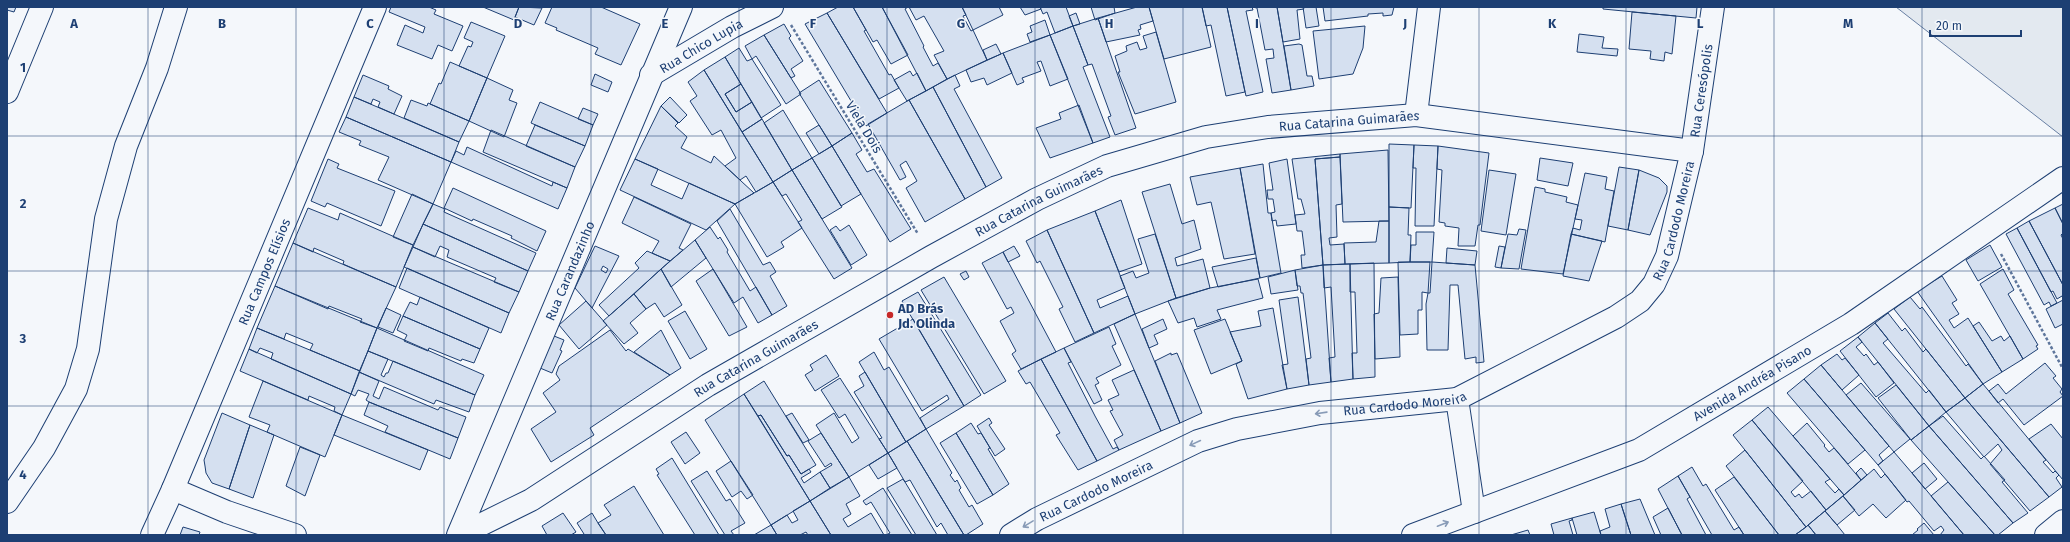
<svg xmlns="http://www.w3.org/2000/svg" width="2070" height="542" viewBox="0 0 2070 542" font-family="'Fira Sans',sans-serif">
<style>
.green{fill:#e3e9f0;stroke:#687fa3}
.building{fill:#d5e0f0;stroke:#1d3f73;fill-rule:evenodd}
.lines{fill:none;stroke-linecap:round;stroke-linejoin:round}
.minor-casing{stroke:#1d3f73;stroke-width:24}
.path{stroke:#5e769c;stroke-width:2.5;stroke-dasharray:3 2;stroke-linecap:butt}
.minor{stroke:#f4f7fb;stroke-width:22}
.oneway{stroke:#889bb7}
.grid{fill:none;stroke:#1d3f73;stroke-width:1;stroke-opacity:0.55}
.poi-dot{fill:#c62828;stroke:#f4f7fb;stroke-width:1.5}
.labels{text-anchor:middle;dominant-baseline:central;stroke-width:3;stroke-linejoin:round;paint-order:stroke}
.street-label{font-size:13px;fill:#1d3f73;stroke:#f4f7fb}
.poi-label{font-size:13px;font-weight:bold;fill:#1d3f73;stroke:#f4f7fb;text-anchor:start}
.grid-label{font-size:13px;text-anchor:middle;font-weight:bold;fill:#1d3f73;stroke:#f4f7fb;stroke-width:3;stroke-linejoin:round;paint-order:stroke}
</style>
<rect width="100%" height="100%" fill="#f4f7fb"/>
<path class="green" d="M1896 7H2063V137Z"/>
<path class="building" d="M7 7H16L14 12 7 10Z
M391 7H429L436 10 434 14 463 26 452 51 438 45 432 59 397 45 405 25 423 33 425 27 389 12Z
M483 7H519L514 20Z
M519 7 542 8 534 25 515 17Z
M552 7H601L640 24 621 65 595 54 598 48 556 30 557 28 545 23Z
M838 7H853L866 30 864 31 889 75 891 74 899 88 879 99 827 13Z
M853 7H882L908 55 891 64 877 40 873 42Z
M882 7H908L905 9 924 46 923 47 933 66 938 63 947 79 926 91Z
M909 7H962L966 15 963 16 965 20 971 31 973 30 987 60 947 79 934 55 944 51 924 16 916 20Z
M962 7H999L1003 15 973 30Z
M1020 7H1040L1041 9 1025 15Z
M1040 7H1066L1073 26 1055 33 1047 12 1043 14Z
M1091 7H1114L1115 13 1095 20Z
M1137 7H1149L1153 21 1140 25 1141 29 1138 30 1140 35 1106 42 1098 18Z
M1149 7H1202L1211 47 1164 59Z
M1202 7H1227L1245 92 1226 96 1211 25 1206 26Z
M1227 7H1252L1253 10 1246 11 1263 92 1246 96Z
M1252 7H1277L1291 90 1272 93 1266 59 1274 58 1273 49 1265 50 1257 8Z
M1277 7H1303L1304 9 1297 10 1300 39 1283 42Z
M1303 7H1316L1319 26 1306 28Z
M1323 7H1394L1392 15 1383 16V13L1368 14V16L1325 21Z
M1603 7H1697L1696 18 1603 9Z
M1632 12 1676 16 1672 54 1665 52 1664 61 1650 59 1651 51 1629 49Z
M827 13 887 113 866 126 805 24Z
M1076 13 1080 24 1073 26 1069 16Z
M1098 18 1136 128 1115 135 1108 117 1111 116 1092 64 1088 65 1073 26Z
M1045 20 1050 35 1030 42 1027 34 1032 32 1030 26Z
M471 22 505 36 487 78 459 66 468 46 471 47 473 42 464 38Z
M784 24 791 36 789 38 803 61 791 69 795 76 791 78 764 35Z
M1073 26 1088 65 1083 67 1110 137 1093 143 1050 35Z
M1365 26 1363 48 1353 74 1319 79 1313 31Z
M1156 32 1176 102 1135 114 1118 72H1120L1115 56 1127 51 1126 46 1137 42 1140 50 1147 48 1143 36Z
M1579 34 1604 37 1602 48 1618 49 1617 56 1577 52Z
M764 35 801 94 786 104 756 56 752 59 745 46Z
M1050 35 1068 79 1050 86 1041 61 1037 62 1041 71 1022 78 1024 82 1017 85 1003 53Z
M996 44 1001 54 987 60 983 50Z
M1299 44 1302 45 1307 76H1312L1314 86 1291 90 1284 46Z
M739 48 747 61 752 59 781 105 761 118 725 57Z
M1003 53 1012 73 987 85 984 78 971 82 966 70Z
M725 57 741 84 725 94 736 112 752 102 762 119 742 132 704 70Z
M450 62 487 78 469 121 430 104 439 83 441 84Z
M704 70 773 182 756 192 746 176 740 180 725 166 736 158 721 130 712 135 690 101 697 96 688 82Z
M910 71 913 76 917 73 926 91 907 101 894 80Z
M595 74 612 82 608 92 591 85Z
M363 75 389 86 388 89 402 96 394 114 378 107 380 102 373 99 371 104 354 97Z
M955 75 960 86 954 89 1002 178 986 187 933 87Z
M487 78 513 90 509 100 517 103 504 137 469 121Z
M819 80 852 133 832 146 799 93Z
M741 84 752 102 736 112 725 94Z
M933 87 986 187 965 199 909 100Z
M354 97 459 142 451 162 346 117Z
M670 97 687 115 679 123 661 106Z
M411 100 427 106 428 103 469 121 459 142 404 118Z
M909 100 965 199 925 222 906 188 917 181 906 161 900 165 906 177 900 180 868 124Z
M540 102 593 125 585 146 531 123Z
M1079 105 1093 143 1050 158 1036 128 1061 119 1059 113Z
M661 106 678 123 675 126 687 137 681 148 711 163 714 156 754 193 735 204 635 159Z
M583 108 598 114 593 125 578 119Z
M783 110 812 158 792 170 764 123Z
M346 117 451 162 433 204 378 180 389 157 359 145 361 141 339 132Z
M762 119 792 170 773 182 742 132Z
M535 125 585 146 575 167 526 146Z
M819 125 832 146 819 154 806 133Z
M491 130 575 167 567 188 483 152Z
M852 133 862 150 856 154 867 172 874 169 911 229 890 242 832 146Z
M1389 144 1414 145 1411 208 1389 207Z
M1414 145 1438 146 1434 226H1415L1416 168H1413Z
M832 146 861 194 841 206 812 158Z
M1438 146 1489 153 1480 225H1478L1475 246H1458L1459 228 1445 226V223L1439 222 1442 170 1437 169Z
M467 147 552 186 553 182 567 188 558 209 451 162 456 151 464 155Z
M1388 150 1389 221 1343 222 1340 154Z
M1340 154V157L1315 159 1323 265 1302 268 1301 255H1305L1302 231H1297L1295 215 1305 214 1301 199H1298L1292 159Z
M1340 157 1342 204 1336 205 1337 237 1329 238 1330 245 1344 244 1345 264 1323 265 1315 159Z
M812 158 842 207 822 219 792 170Z
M1540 158 1573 163 1568 186 1537 180Z
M328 159 339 164 337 168 395 191 381 226 327 203 325 207 311 201Z
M635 159 658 169 651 185 682 199 689 183 735 204 706 230 620 190Z
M1287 159 1296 224 1277 226 1276 220 1272 221 1271 213 1275 212 1273 199H1268L1267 190H1273L1269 163Z
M1263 164 1268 213H1271L1281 273 1260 278 1240 168Z
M1619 167 1639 170 1628 230 1608 226Z
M1240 168 1255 254 1224 259 1211 202 1197 205 1190 177Z
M792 170 852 268 834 279 798 222 802 220 786 194 782 196 773 182Z
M1489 170 1516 174 1506 235 1481 231Z
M1639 170 1659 178 1667 186V192L1650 235 1628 230Z
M1585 173 1607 177 1605 189 1614 191 1605 242 1571 234 1573 228 1580 230 1582 220 1575 219Z
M773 182 802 228 781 242 784 247 767 257 735 204Z
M1170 184 1182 224 1194 220 1201 249 1175 258 1177 266 1203 259 1210 288 1176 298 1142 192Z
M1535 187 1545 189V192L1567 197 1566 202 1578 205 1563 274 1521 269Z
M453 188 546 231 537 251 511 238 512 236 473 219 472 221 444 208Z
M412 194 433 204 413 245 393 237Z
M634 197 691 224 679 248 683 250 670 261 652 253 659 241 622 223Z
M1121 200 1142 264 1119 272 1095 211Z
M433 204 445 209 444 212 536 253 528 271 423 224Z
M2063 204V224L2055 208Z
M1389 207 1409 208 1408 235H1411L1410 262 1389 263Z
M308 208 338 220 340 213 413 245 396 287 343 264 344 261 314 248 313 252 293 243Z
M2055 208 2063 224V233L2061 235 2063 239V285L2029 221Z
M730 209 763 265 770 262 776 272 770 276 787 306 772 315 717 221Z
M1095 211 1125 288 1097 300 1100 308 1128 296 1135 314 1094 333 1047 230Z
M1379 221H1389V263L1345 264 1344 243 1376 242Z
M2029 221 2063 285V299L2062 296 2057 299 2053 291 2051 292 2017 228Z
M423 224 528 271 519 292 494 282 496 278 447 257 449 250 440 246 435 257 413 247Z
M849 225 867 255 851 265 830 230 836 226 840 231Z
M710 227 718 239 720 237 728 250 727 252 750 291 756 287 772 315 758 323 743 297 734 303 695 240Z
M2017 228 2057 303 2051 306 2049 302 2044 305 2006 234Z
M1519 229 1526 230 1519 269 1501 268 1508 234 1517 235Z
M1047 230 1094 333 1075 342 1059 309 1063 307 1040 261 1037 263 1026 241Z
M1416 232H1434L1432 262H1410L1411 245H1416Z
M1155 234 1176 298 1135 314 1120 276 1133 271 1136 278 1149 273 1138 239Z
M1571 234 1602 241 1589 281 1563 276Z
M695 240 706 258 671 287 661 269Z
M293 243 396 287 377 328 360 322 362 319 329 306 328 309 275 286Z
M1990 245 2002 267 1978 281 1966 260Z
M595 246 619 256 592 308 575 288ZM603 266 608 269 606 273 601 270Z
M1014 246 1020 256 1008 262 1003 252Z
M1499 246 1505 247 1501 268 1495 267Z
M413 247 519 292 509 313 404 267Z
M1447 248 1477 251 1475 265 1446 263Z
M647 251 670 261 609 316 599 305 639 268 635 263Z
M1003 252 1056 352 1021 369 1012 354 1016 351 1000 321 1014 313 1011 307 1007 309 982 263Z
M1256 258 1260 278 1218 287 1212 267Z
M1398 262H1430L1428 293 1422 292V310H1418V334L1400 335Z
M1432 262 1475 265 1484 362 1476 363V357L1465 359 1458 285H1450L1448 350H1427L1426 304 1428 293H1430Z
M1374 263 1375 377 1353 379 1352 353H1357L1355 292H1350V264Z
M1350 264 1353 379 1331 382 1329 358 1335 357 1331 287 1324 288 1323 265Z
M1323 265 1331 382 1309 385 1306 359 1311 358 1303 293H1301L1300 286H1297L1295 270Z
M407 268 509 313 501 333 399 288Z
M661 269 682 305 664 317 655 303 646 309 634 294Z
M713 269 747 327 729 336 696 281Z
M2003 269 2014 290 2008 294 2038 345 2036 346 2038 349 2023 359 1980 284Z
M1295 270 1298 290 1271 294 1268 277Z
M966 271 969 277 964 280 960 274Z
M1942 276 1957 300 1952 303 1959 314 1949 320 1954 328 1968 318 2002 372 1983 384 1917 291Z
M944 277 1006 381 984 394 921 290Z
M1398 277 1400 357 1375 359 1374 314 1379 313 1381 278Z
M1258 279 1263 298 1217 310 1221 319 1197 327 1194 318 1178 323 1168 301 1210 288Z
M275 286 377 328 360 371 310 350 313 344 286 333 284 339 257 328Z
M918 292 981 395 964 406 902 301Z
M634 294 646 309 630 323 638 333 624 344 603 321Z
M420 297 489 328 480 349 403 316 410 302 417 305Z
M1298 297 1309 385 1287 389 1282 365 1288 364 1279 300Z
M1910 297 1920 309 1922 307 1966 366 1968 364 1983 384 1965 398 1894 309Z
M2063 300V324L2055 328 2046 309Z
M586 301 607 325 579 349 559 325Z
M386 308 401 315 393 333 378 327Z
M1273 308 1287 389 1248 399 1236 364 1242 361 1230 332 1261 326 1258 311Z
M685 311 707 349 690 359 668 321Z
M1888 313 1902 331 1905 328 1923 352 1926 349 1965 398 1946 412 1875 323Z
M1135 314 1180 423 1161 431 1114 324Z
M403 316 480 349 474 363 462 359 461 361 429 348 428 351 404 341 407 335 397 330Z
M913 319 964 406 926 429 920 418 949 399 947 395 922 411 879 339Z
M1163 319 1167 329 1154 335 1158 344 1149 348 1142 329Z
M1225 319 1242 361 1211 374 1194 330Z
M1979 322 1992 341 2001 336 2004 341 2010 336 2023 359 2002 372 1973 326Z
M1875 323 1888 339 1883 343 1926 393 1929 390 1946 412 1929 426 1858 337Z
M1109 327 1116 344 1112 346 1121 365 1096 378 1099 383 1095 385 1102 400 1094 404 1064 348Z
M257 328 360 371 351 394 271 359 273 353 260 348 257 353 249 349Z
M377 328 484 375 475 395 368 351Z
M610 330 626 351 628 349 670 375 590 428 594 435 551 462 531 429 556 412 543 393 560 380 556 374 559 366Z
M661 330 681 368 670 375 634 352Z
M554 336 564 340 560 350 562 351 552 373 540 368Z
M1858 337 1862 342 1856 347 1864 356 1866 354 1874 365 1878 362 1894 383 1876 397 1840 351Z
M1064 348 1071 362 1068 363 1095 416 1113 449 1117 447 1119 450 1097 461 1041 359Z
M249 349 351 394 342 415 334 411 335 407 309 396 308 400 240 371Z
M368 351 388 359 381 375 384 377 386 373H388L393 361 475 395 469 412 436 400 434 404 359 372Z
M874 352 884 370 889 367 926 429 906 442 859 362Z
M1171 353V355L1177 353 1202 413 1180 423 1155 361Z
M1837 354 1842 360 1845 358 1859 375 1842 390 1821 365Z
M826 355 839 376 815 391 805 375 813 370 810 365Z
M1041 359 1097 461 1078 470 1056 435 1060 433 1030 382 1026 384 1018 371Z
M2045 363 2056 376 2053 378 2062 389 2060 392 2063 396 2024 425 2003 399 1998 403 1989 391 1998 384 2006 394Z
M1821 365 1889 446 1879 455 1883 461 1878 465 1804 379Z
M1134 370 1161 431 1119 450 1114 440 1123 435 1110 411 1113 410 1108 400 1119 395 1112 380Z
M359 372 379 381 373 396 379 399 384 387 438 410 440 407 466 417 458 438 369 402 366 400 369 394 358 390 355 396 351 394Z
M865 372 906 442 888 453 879 439 882 438 854 392 864 386 859 376Z
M840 378 888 453 849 477 816 425 834 413 852 443 859 438 845 414 839 418 821 390Z
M1804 379 1865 450 1848 464 1787 393Z
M263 381 342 415 325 457 267 432 270 425 249 417Z
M764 381 816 465 801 474 789 455 787 456 761 415 758 416 744 394Z
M1861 383 1910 439 1894 452 1846 395Z
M1983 384 2046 460 2043 462 2053 473 2055 471 2059 475 2056 478 2062 487 2049 497 1965 398Z
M1896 385 1929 426 1911 440 1878 398Z
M744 394 810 501 771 525 705 420Z
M1965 398 2049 497 2030 511 1990 464 2002 450 1998 444 1984 457 1946 412Z
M369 402 458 438 450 459 385 432 388 426 364 415Z
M1768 407 1830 479 1825 482 1835 493 1839 489 1844 495 1826 510 1752 420Z
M222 413 250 425 229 489 212 483 206 473 205 466 204 460Z
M792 413 809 440 803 443 786 416Z
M342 415 428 450 420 470 334 435Z
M761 415 787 456 789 455 801 474 809 469 811 472 801 478 804 483 820 472 830 488 810 501 758 416Z
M1943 416 1981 459 1984 456 2005 480 2002 482 2028 513 2013 523 1929 426Z
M989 418 992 423 989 425 1005 449 995 456 977 426Z
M1752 420 1803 481 1791 492 1795 497 1799 494 1802 498 1811 491 1826 510 1806 527 1733 435Z
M971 423 978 434 981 433 990 448 988 449 1009 484 993 495 956 433Z
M1807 423 1825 445 1824 446 1829 452 1834 448 1861 480 1844 495 1793 436Z
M2051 424 2063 439V480L2029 439Z
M250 425 274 435 253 498 229 489Z
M1929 426 2013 523 1998 535H1995L1911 440Z
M926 429 952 473 950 475 955 482 957 480 961 488 959 490 969 507 972 505 983 524 966 535H964L907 441Z
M686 432 700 453 685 464 671 442Z
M821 433 849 477 830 488 820 472 832 465 831 463 825 467 808 441Z
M956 433 993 495 977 504 940 443Z
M907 441 964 535H948L941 523 937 527 910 480 905 482 888 453Z
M300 447 320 455 305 496 286 486Z
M1745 450 1806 527 1795 535H1779L1726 466Z
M1894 452 1912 473 1964 535H1940L1944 530 1941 526 1934 531 1909 501 1907 502 1878 465Z
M888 453 897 468 878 479 869 465Z
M672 458 719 535H695L657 475 659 474 656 469Z
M731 461 753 495 747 499 741 491 732 497 716 471Z
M1924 463 1937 479 1925 489 1912 473Z
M1692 467 1703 486 1706 484 1734 530 1739 527 1744 535H1712L1678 476Z
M1861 468 1867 475 1861 480 1856 473Z
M1874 469 1881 478 1885 474 1906 500 1886 518 1873 504 1859 516 1843 496Z
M707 471 726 501 730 499 745 523 731 531 734 535H725L691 481Z
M1678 476 1690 497 1687 499 1706 535H1682L1658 489Z
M849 477 860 496 846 504 851 514 843 519 848 527 871 513 884 535H831L810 501Z
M1734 477 1779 535H1744L1715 490Z
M903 479 905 482 937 535H916L887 488Z
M1948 482 1995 535H1964L1931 496Z
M634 486 664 535H606L598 523 611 515 604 505Z
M883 488 912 535H886L890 533 871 502 866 505 863 501Z
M1843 496 1855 510 1837 525 1825 511Z
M1640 499 1655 535H1631L1621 504Z
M810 501 831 535H808L806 532 800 535H777L771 525 787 515 792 523 798 520 793 511Z
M1621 504 1631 535H1601L1600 531 1610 527 1605 509Z
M1668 508 1682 535H1661L1653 517Z
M1825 511 1837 525 1845 535H1816L1808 525Z
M1594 512 1601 535H1577L1572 518Z
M563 513 576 532 571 535H547L542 526Z
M592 513 598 523 606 535H582L584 534 577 523Z
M1572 518V520L1569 521 1573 535H1554L1551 524Z
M1924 523 1934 535H1912L1918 530 1917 529Z
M771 525 777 535H754Z
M1808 525 1816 535H1795L1806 527Z
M183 527 200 532 199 535H180Z
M1528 530 1530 535H1511Z"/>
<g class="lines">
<defs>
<g id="minor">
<path id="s1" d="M651 75 732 27 772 7"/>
<path d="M7 92 42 7"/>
<path d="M1416 115 1429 7"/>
<path d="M1457 399 1474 512"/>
<path d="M173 489 227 512 295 535"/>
<path d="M7 502 44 448 76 389 88 349 106 219 126 146 157 68 176 7"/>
<path id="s2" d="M152 535 173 489 375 7"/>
<path id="s3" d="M458 535 681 7"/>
<path id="s4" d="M460 535 531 500 708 385 931 257 1037 199 1107 166 1206 137 1268 127 1416 115 1692 151"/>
<path id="s5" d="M1011 535 1037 519 1198 441 1237 429 1320 413 1457 399 1616 317 1640 301 1654 284 1667 256 1692 151 1713 7"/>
<path id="s6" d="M1413 535 1639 450 1851 324 2063 178"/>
<path d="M2046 535 2063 521"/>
</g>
</defs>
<use href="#minor" class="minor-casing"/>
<path class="path" d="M791 25 918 234
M2001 254 2063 369"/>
<use href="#minor" class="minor"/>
</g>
<defs><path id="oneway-shaft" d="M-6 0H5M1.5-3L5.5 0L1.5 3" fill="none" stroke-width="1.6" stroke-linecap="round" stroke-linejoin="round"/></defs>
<g class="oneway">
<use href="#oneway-shaft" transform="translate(1321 413) rotate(172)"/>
<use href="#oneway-shaft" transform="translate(1195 443) rotate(155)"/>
<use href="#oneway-shaft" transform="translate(1028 524) rotate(149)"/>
<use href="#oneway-shaft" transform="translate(1443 524) rotate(-21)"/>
</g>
<path class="grid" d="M148 7V535M296 7V535M444 7V535M591 7V535M739 7V535M887 7V535M1035 7V535M1183 7V535M1331 7V535M1479 7V535M1626 7V535M1774 7V535M1922 7V535M7 136H2063M7 271H2063M7 406H2063"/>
<circle class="poi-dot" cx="890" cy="315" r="4"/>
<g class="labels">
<g class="street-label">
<text stroke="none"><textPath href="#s1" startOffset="58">Rua Chico Lupia</textPath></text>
<text stroke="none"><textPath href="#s5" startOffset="902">Rua Ceresópolis</textPath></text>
<text stroke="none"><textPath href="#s4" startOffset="993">Rua Catarina Guimarães</textPath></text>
<text transform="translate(864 127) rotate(59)">Viela Dois</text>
<text stroke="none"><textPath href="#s4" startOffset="669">Rua Catarina Guimarães</textPath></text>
<text stroke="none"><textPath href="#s5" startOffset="769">Rua Cardodo Moreira</textPath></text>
<text stroke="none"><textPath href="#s2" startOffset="286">Rua Campos Elísios</textPath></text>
<text stroke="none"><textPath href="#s3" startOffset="287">Rua Carandazinho</textPath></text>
<text stroke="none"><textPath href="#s4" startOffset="345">Rua Catarina Guimarães</textPath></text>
<text stroke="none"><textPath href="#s6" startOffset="373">Avenida Andréa Pisano</textPath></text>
<text stroke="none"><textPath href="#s5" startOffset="420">Rua Cardodo Moreira</textPath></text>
<text stroke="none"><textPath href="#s5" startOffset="96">Rua Cardodo Moreira</textPath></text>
</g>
<g class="poi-label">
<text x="898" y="308">AD Brás<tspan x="898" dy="15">Jd. Olinda</tspan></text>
</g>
</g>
<g class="grid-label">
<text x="74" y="28">A</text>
<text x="222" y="28">B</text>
<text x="370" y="28">C</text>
<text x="518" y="28">D</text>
<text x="665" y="28">E</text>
<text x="813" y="28">F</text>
<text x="961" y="28">G</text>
<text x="1109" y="28">H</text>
<text x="1257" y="28">I</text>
<text x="1405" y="28">J</text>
<text x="1552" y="28">K</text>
<text x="1700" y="28">L</text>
<text x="1848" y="28">M</text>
<text x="23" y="72">1</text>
<text x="23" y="208">2</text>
<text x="23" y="343">3</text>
<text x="23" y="479">4</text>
</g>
<rect width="2070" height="542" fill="none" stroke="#1d3f73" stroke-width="16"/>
<path d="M1930 30v6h91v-6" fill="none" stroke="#1d3f73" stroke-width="2"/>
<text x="1936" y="30" font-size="12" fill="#1d3f73" stroke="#f4f7fb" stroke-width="3" paint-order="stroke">20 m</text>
</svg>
